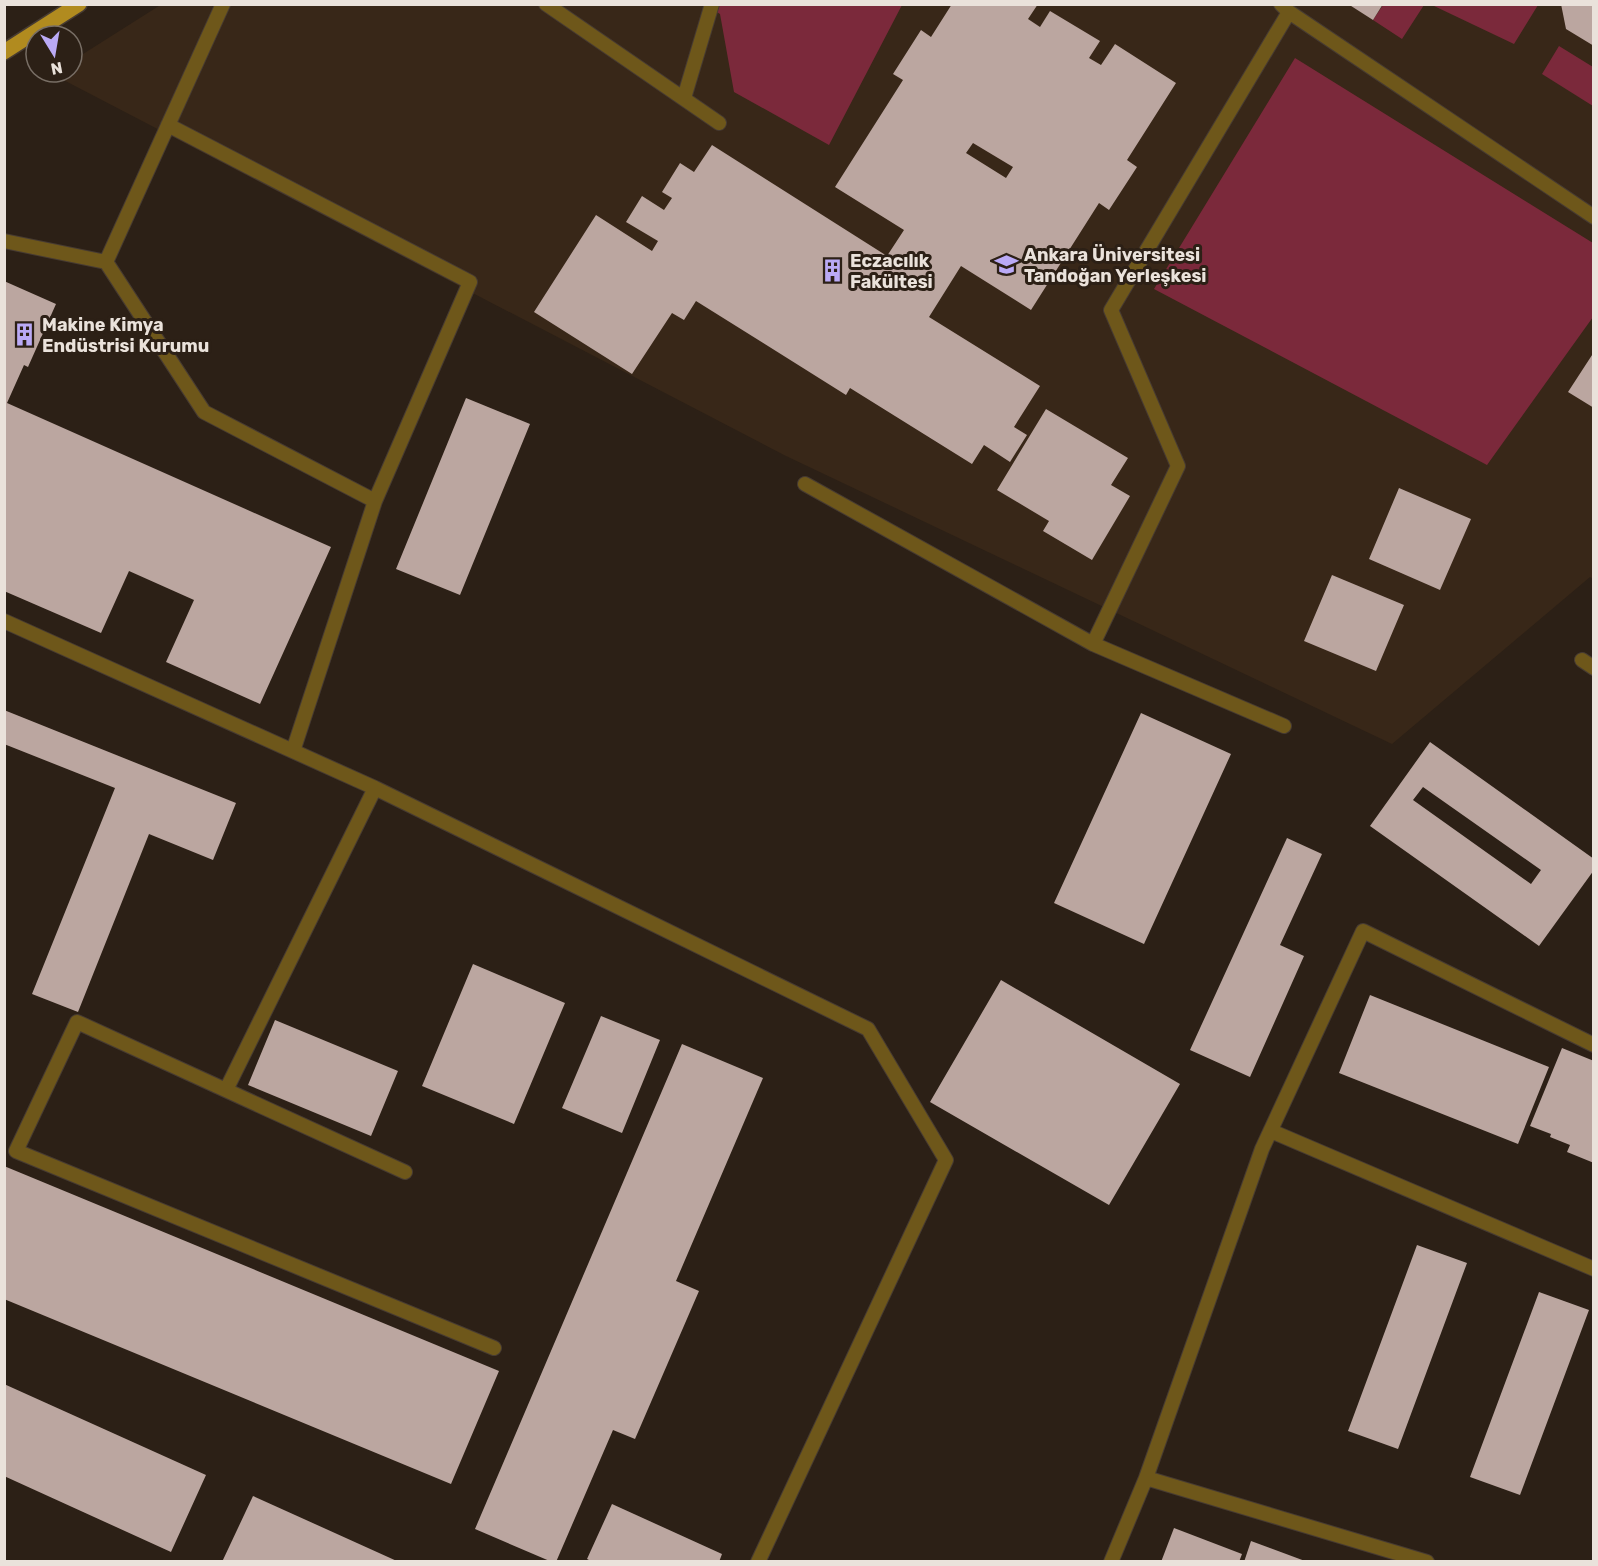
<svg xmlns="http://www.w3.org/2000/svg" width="1598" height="1566" viewBox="0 0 1598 1566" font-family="Rubik,sans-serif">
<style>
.built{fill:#382718}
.green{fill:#7b293b}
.building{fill:#bba6a0;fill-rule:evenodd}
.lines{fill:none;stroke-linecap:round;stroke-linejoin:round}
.service-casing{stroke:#473b32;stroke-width:16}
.primary-casing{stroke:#473b32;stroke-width:18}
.service{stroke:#6e571a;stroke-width:14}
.primary{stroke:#b18b1f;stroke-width:15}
.labels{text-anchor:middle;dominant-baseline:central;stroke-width:6;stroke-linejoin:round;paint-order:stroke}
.poi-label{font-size:18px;font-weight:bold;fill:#eae2db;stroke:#2c2016;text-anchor:start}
</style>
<rect width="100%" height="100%" fill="#2c2016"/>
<path class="built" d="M162 4 1593 5V579L1590 577 1392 744 784 455 52 74 55 72H72V61Z"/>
<path class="green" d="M705 5H902L829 145 734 92 720 14Z
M1383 5H1424L1402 39 1373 20Z
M1432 5 1538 4V5L1514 44Z
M1559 46 1593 67V106L1542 74Z
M1295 58 1593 243V317L1487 465 1154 289Z"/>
<path class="building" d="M952 4H1038L1028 19 1040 27 1050 11 1100 41 1089 58 1101 65 1115 44 1176 83 1127 160 1137 167 1109 210 1099 203 1031 310 961 266 929 317 1040 386 1014 427 1027 435 1010 462 984 445 972 464 850 388 846 395 696 301 684 320 672 313 632 374 534 312 596 215 652 251 658 241 626 222 642 196 664 210 672 198 662 192 680 163 694 172 712 145 887 256 904 230 835 187 903 80 893 74 921 30 931 37ZM973 143 1013 167 1006 178 966 153Z
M1348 4H1383L1373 20Z
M1561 4H1594V46L1566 29Z
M4 281 56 304 28 367 24 365 7 403 331 547 260 704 166 662 194 600 129 571 101 633 4 591Z
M1594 352V408L1568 392Z
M466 398 530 424 460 595 396 569Z
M1046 409 1128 458 1111 485 1130 496 1092 560 1043 531 1049 521 997 490Z
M1399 488 1471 519 1440 590 1369 559Z
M1332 575 1404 605 1376 671 1304 641Z
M4 710 236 803 213 860 149 834 78 1012 32 994 115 788 4 744Z
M1141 713 1231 754 1144 944 1054 903Z
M1430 742 1594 859V870L1539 946 1370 826ZM1423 787 1541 870 1531 884 1413 800Z
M1287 838 1322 854 1280 945 1304 956 1250 1077 1190 1050Z
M473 964 565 1003 514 1124 422 1086Z
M1001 980 1180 1084 1109 1205 930 1102Z
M1370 995 1549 1067 1518 1144 1339 1073Z
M601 1016 660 1040 622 1133 562 1108Z
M275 1020 398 1071 371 1136 248 1085Z
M682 1044 763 1078 676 1281 699 1291 635 1439 613 1430 556 1562H552L475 1529Z
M1562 1048 1594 1061V1163L1567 1152 1570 1145 1550 1137 1551 1134 1530 1126Z
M4 1166 499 1371 451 1484 4 1299Z
M1417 1245 1467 1263 1398 1449 1348 1431Z
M1539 1292 1589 1310 1520 1495 1470 1477Z
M4 1384 206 1475 171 1552 4 1476Z
M253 1496 399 1562H222Z
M612 1504 722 1554 719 1562H593L587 1559Z
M1174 1528 1242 1554 1239 1562H1161Z
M1251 1541 1305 1561V1562H1244Z"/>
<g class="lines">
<defs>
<path id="service" d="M546 4 719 123
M1281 4 1289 12 1594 217
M684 98 712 4
M168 125 470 282 375 501 293 751
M4 241 106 262 204 412 375 501
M106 262 223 4
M805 484 1093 644
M4 621 375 788 868 1029 946 1160 758 1562
M1582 660 1594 668
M1284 726 1093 644 1178 466 1111 310 1289 12
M226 1090 375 788
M1271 1131 1594 1269
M405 1172 77 1022 16 1151 494 1348
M1146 1478 1427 1562
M1111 1562 1146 1478 1262 1149 1363 931 1594 1045"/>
<path id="primary" d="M4 52 79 4"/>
</defs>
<use href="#service" class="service-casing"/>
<use href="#primary" class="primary-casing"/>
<use href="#service" class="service"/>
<use href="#primary" class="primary"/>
</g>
<defs>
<symbol id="university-bare" viewBox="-9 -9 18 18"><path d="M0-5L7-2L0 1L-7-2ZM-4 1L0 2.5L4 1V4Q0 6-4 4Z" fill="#baaaf6" stroke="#2c2016" stroke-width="2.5" paint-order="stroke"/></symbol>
<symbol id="building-bare" viewBox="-9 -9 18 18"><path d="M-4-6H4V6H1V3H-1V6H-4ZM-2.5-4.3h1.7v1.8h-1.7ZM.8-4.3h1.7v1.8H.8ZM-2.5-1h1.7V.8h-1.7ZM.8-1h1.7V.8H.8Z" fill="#baaaf6" stroke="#2c2016" stroke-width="2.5" paint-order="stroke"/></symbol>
</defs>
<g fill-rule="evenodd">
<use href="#university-bare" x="990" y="248" width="33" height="33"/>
<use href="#building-bare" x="816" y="254" width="33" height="33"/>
<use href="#building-bare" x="8" y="318" width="33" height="33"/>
</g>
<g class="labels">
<g class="poi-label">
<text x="1024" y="255">Ankara Üniversitesi<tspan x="1024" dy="21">Tandoğan Yerleşkesi</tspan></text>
<text x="850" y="261">Eczacılık<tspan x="850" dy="21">Fakültesi</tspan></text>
<text x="42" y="325">Makine Kimya<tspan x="42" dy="21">Endüstrisi Kurumu</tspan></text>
</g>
</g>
<rect width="1598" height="1566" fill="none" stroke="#eae2db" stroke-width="12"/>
<g transform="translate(54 54) rotate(169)"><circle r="28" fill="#2c2016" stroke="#786e65" stroke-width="1.5"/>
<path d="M0-4.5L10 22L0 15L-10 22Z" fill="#baaaf6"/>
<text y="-9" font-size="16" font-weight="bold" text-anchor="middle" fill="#eae2db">N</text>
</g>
</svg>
